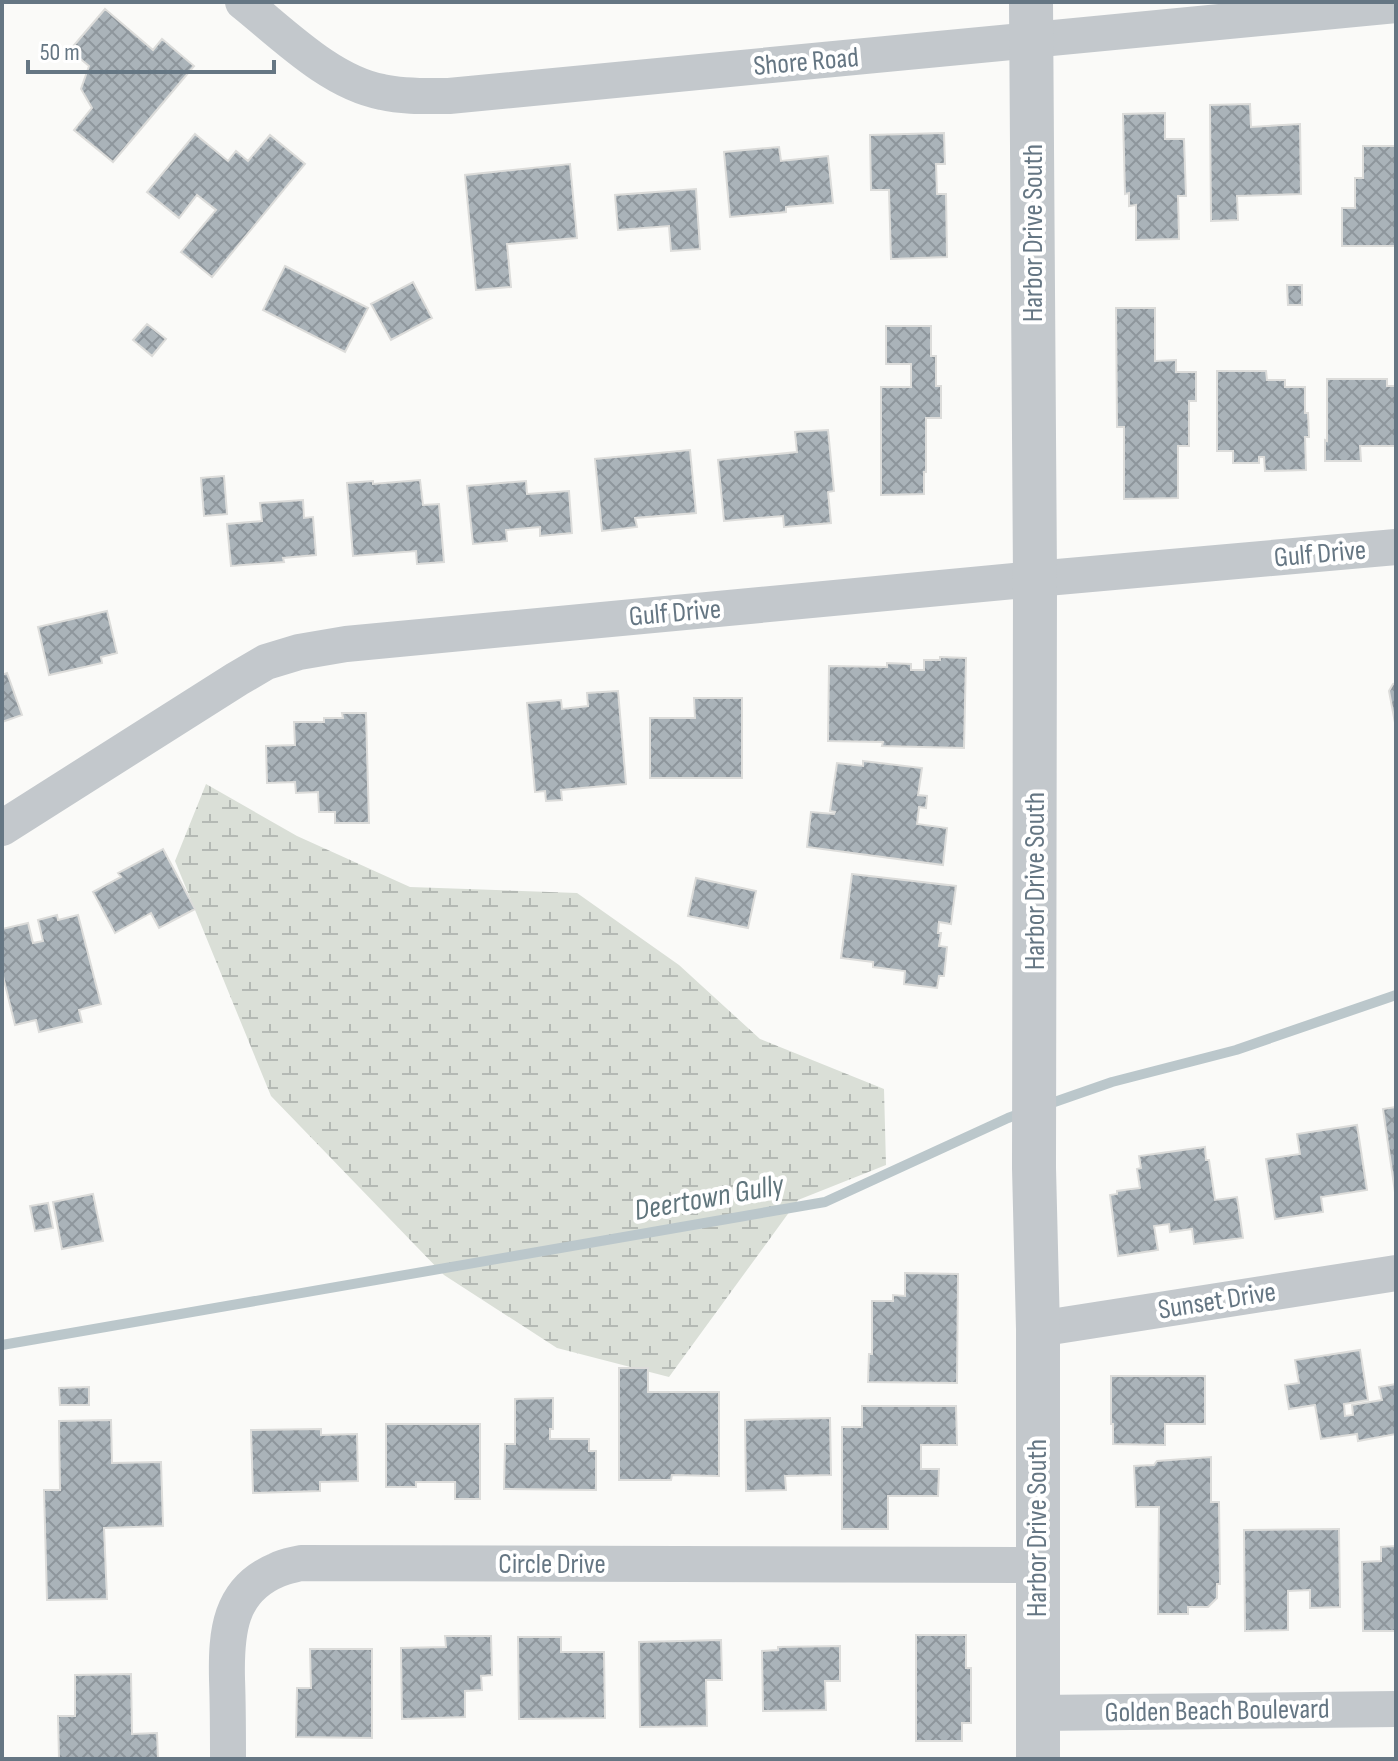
<svg xmlns="http://www.w3.org/2000/svg" width="1398" height="1761" viewBox="0 0 1398 1761" font-family="'Sofia Sans Condensed',sans-serif">
<style>
.wetland{fill:url(#wetland-marsh)}
.lines{fill:none;stroke-linecap:round;stroke-linejoin:round}
.stream{stroke:#bbc7cb;stroke-width:10}
.building{fill:url(#building-cross-hatch);stroke:#dcdcda;stroke-width:2}
.minor{stroke:#c3c8cc;stroke-width:36}
.tertiary{stroke:#c3c8cc;stroke-width:44}
.labels{text-anchor:middle;dominant-baseline:central;stroke-width:8;stroke-linejoin:round;paint-order:stroke}
.street-label{font-size:28px;fill:#657683;stroke:#fff}
.water-label{font-size:30px;font-style:italic;fill:#60757c;stroke:#fff}
</style>
<defs>
<pattern id="wetland-marsh" width="20" height="14" patternUnits="userSpaceOnUse" patternTransform="scale(2)"><rect width="20" height="14" fill="#dadfd7"/><path d="M1 5h8M5 5V1M11 12h8M15 12V8" fill="none" stroke="#b4b9b4"/></pattern>
<pattern id="building-cross-hatch" width="8" height="8" patternUnits="userSpaceOnUse" patternTransform="scale(2)"><rect width="8" height="8" fill="#aab3b9"/><path d="M0 0l8 8M0 8l8-8" fill="none" stroke="#8e969c"/></pattern>
</defs>
<rect width="100%" height="100%" fill="#fafaf8"/>
<path class="wetland" d="M206 784 297 836 410 887 577 893 679 965 760 1039 884 1089 886 1165 798 1200 669 1377 557 1348 444 1275 271 1096 175 861Z"/>
<g class="lines">
<path class="stream" d="M1043 1106 1112 1082 1236 1050 1396 995
M2 1345 825 1202 1008 1118 1024 1112"/>
</g>
<path class="building" d="M105 9 153 50 162 39 194 66 113 162 74 130 92 108 81 89 89 66 70 50Z
M1250 104 1251 127 1300 124 1301 194 1237 196 1238 220 1211 221 1210 105Z
M1165 113V139H1184L1186 196H1178L1179 239 1136 240V205L1129 206V193L1125 194 1123 114Z
M944 133 945 164H936L937 194H946L947 257 891 259 889 190H871L870 135Z
M195 134 228 161 236 151 248 161 270 135 305 164 212 277 181 252 216 210 197 195 179 218 147 192Z
M1363 146H1396V246H1342V208H1355V178H1363Z
M779 147 781 161 828 156 833 203 786 207V212L730 217 724 152Z
M570 164 577 238 507 244 511 287 476 290 465 175Z
M696 189 700 249 671 251 669 226 618 230 615 195Z
M285 266 368 308 345 352 263 310Z
M413 282 432 318 391 340 371 304Z
M1287 285H1302V305H1288Z
M1116 308H1155V361L1176 360V372H1196V401H1189V446H1178V498L1124 499V427H1117Z
M147 324 166 339 152 356 133 340Z
M886 326H931V356H936V386H941V418H926V472H924V494L881 495V387H911V364H886Z
M1217 371H1266L1267 380H1285V387H1305V413H1308L1309 437H1305L1306 470 1265 471 1264 457H1259V463H1233V451H1217Z
M1327 379H1387V386H1396V446H1360L1361 461H1325V440L1327 441Z
M828 430 834 491 828 492 831 523 784 527 783 516 724 521 718 460 797 452 795 432Z
M690 450 696 513 635 518 637 527 602 531 595 459Z
M224 476 227 514 204 516 201 478Z
M420 480 423 505 439 504 444 562 417 564 416 551 353 556 347 483 373 481V484Z
M526 481 527 494 569 491 572 533 540 536V527L506 530 507 541 473 544 467 486Z
M303 500 304 518 313 517 316 555 283 558 284 562 231 566 227 524 262 521 260 503Z
M107 611 117 653 101 657 102 663 49 675 38 627Z
M940 657 966 658 964 748 882 746 883 742 828 741 829 666 887 667V663L911 664V670H924V660H940Z
M7 673 22 715 2 722V675Z
M1396 683V728L1389 691 1393 684Z
M618 691 626 784 561 790 562 800 546 801 545 791 535 792 527 703 561 700 562 709 588 706 587 693Z
M694 698H742V778H650V718H695Z
M342 713H366L369 823H335V812H319L318 792 296 793 295 782 267 783 266 746 295 745 294 722H324V718H343Z
M863 761 922 768 918 795 927 796 926 808 919 807 917 824 947 828 943 865 807 847 811 812 834 814 835 812 830 811 837 763 863 766Z
M163 849 195 909 159 928 151 913 115 933 93 892 121 877 118 873Z
M852 874 956 886 951 924 939 922 938 933H941L939 946 947 947 944 976H939L937 988 904 984 905 971 873 967V962L841 958Z
M696 878 756 891 748 928 688 916Z
M57 915 58 920 78 915 101 1004 79 1010 82 1022 39 1032 36 1020 15 1025 2 972V929L28 923 33 943 43 941 38 920Z
M1396 1107V1199L1383 1109Z
M1357 1125 1367 1190 1321 1197 1323 1212 1275 1219 1266 1159 1300 1154 1297 1134Z
M1205 1147 1206 1160H1209L1215 1200 1237 1197 1243 1238 1194 1244 1192 1229 1170 1232 1169 1224 1154 1226 1158 1250 1118 1256 1110 1195 1117 1194V1191L1140 1188 1137 1169 1141 1168 1139 1156Z
M93 1194 103 1241 62 1249 53 1202Z
M48 1203 53 1228 35 1231 30 1206Z
M905 1273 958 1274 957 1383 868 1382 869 1354H872V1301H893V1295L905 1296Z
M1360 1350 1368 1400 1344 1404 1345 1416 1353 1415 1352 1405 1382 1400 1379 1387 1396 1384V1434L1358 1441 1357 1434 1321 1439 1315 1405 1289 1409 1285 1385 1299 1383 1295 1360Z
M619 1368H648V1392H719V1476L672 1475 671 1480H619Z
M1111 1376H1205V1424H1165V1445L1113 1444V1424H1111Z
M89 1387V1405H60L59 1388Z
M553 1398V1429H550V1439H589V1451H596V1490L504 1489 505 1444H515V1399Z
M862 1406H956L957 1445H921V1469H939L938 1496H888V1529H842V1427H862Z
M830 1418 831 1475 785 1476 786 1490 746 1491 745 1420Z
M111 1420 112 1463 161 1462 163 1526 104 1528 107 1599 47 1600 44 1490H60L59 1421Z
M386 1424H480V1499H455V1482H416V1487H386Z
M321 1429V1435L357 1434 358 1481 320 1482V1491L253 1493 251 1430Z
M1211 1457V1502H1219L1220 1584H1217V1598L1208 1607H1188V1614H1158L1159 1507H1136L1134 1466 1154 1465 1157 1461Z
M1339 1529 1340 1607 1310 1608V1590L1288 1591V1630L1245 1631 1244 1530Z
M1396 1546V1631H1363L1362 1562 1381 1561V1547Z
M916 1635H966V1668H971V1723H962V1741H916Z
M445 1636H491L492 1675 481 1676 482 1690 465 1691V1717L402 1719 401 1648 446 1647Z
M518 1637H561V1652H604L605 1718 519 1719Z
M721 1640 722 1680H706L707 1726 640 1727 639 1642Z
M840 1646V1681H825L826 1710 763 1711 762 1651 778 1650V1647Z
M310 1649H372V1738L296 1737 297 1688H311Z
M131 1674 132 1734 157 1733 158 1759H59L58 1716H75V1675Z"/>
<g class="lines">
<path class="minor" d="M243 2C283 34 330 82 382 92 404 97 427 96 449 96L1396 5
M2 828 237 679 266 662 299 652 346 644 1035 579 1396 547
M1038 1329 1396 1273
M1037 1713 1396 1709
M228 1759C228 1732 228 1706 227 1679 226 1633 229 1590 277 1570 285 1566 294 1565 301 1563L1037 1565"/>
<path class="tertiary" d="M1031 2 1035 579 1034 1168 1038 1329V1759"/>
</g>
<g class="labels">
<g class="street-label">
<text transform="translate(806 62) rotate(-5)">Shore Road</text>
<text transform="translate(1033 233) rotate(-90)">Harbor Drive South</text>
<text transform="translate(1320 554) rotate(-5)">Gulf Drive</text>
<text transform="translate(675 613) rotate(-5)">Gulf Drive</text>
<text transform="translate(1035 881) rotate(-90)">Harbor Drive South</text>
<text transform="translate(1217 1301) rotate(-9)">Sunset Drive</text>
<text transform="translate(1037 1528) rotate(-90)">Harbor Drive South</text>
<text x="552" y="1564">Circle Drive</text>
<text transform="translate(1217 1711) rotate(-1)">Golden Beach Boulevard</text>
</g>
<g class="water-label">
<text transform="translate(709 1198) rotate(-10)">Deertown Gully</text>
</g>
</g>
<rect width="1398" height="1761" fill="none" stroke="#657683" stroke-width="8"/>
<path d="M28 60v12h246v-12" fill="none" stroke="#657683" stroke-width="4"/>
<text x="40" y="60" font-size="24" fill="#657683" stroke="#ffffff" stroke-width="6" paint-order="stroke">50 m</text>
</svg>
